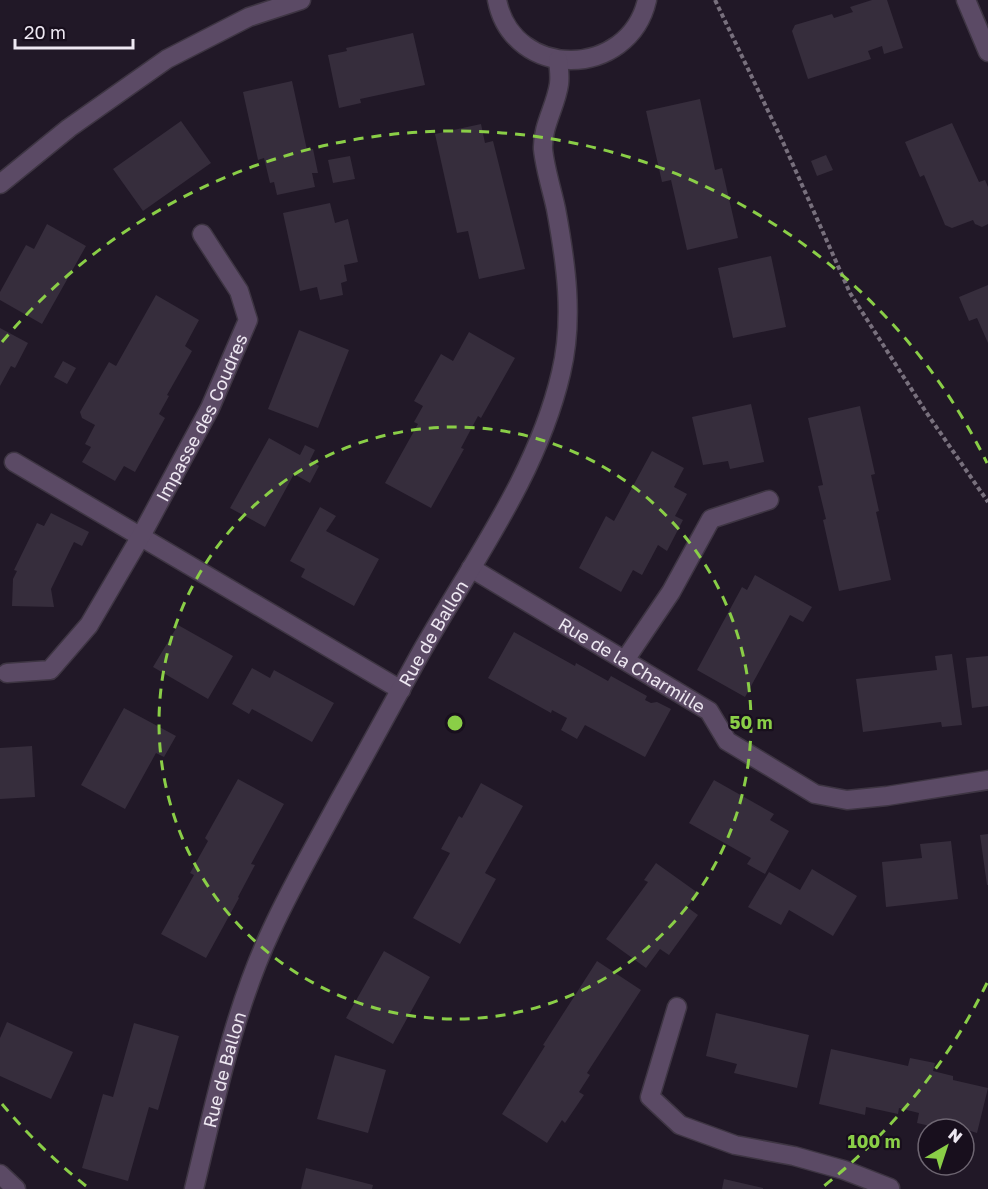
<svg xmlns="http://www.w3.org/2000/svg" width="988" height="1189" viewBox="0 0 988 1189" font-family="'Golos Text',sans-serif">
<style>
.building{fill:#362d3c}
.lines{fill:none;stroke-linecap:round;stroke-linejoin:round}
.minor-casing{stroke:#3e3543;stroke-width:21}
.tertiary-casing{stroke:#3e3543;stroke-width:21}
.path{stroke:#78707d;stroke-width:4;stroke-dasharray:4.5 3;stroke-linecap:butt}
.minor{stroke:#5b4a65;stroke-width:18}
.tertiary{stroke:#5b4a65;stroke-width:18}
.ring{fill:none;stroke:#8ace47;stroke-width:3;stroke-dasharray:10 8}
.labels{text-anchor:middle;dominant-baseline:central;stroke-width:4.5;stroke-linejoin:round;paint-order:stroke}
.street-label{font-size:18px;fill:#eee8f2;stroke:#180f1d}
.centre{fill:#8ace47;stroke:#180f1d;stroke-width:3}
.ring-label{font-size:18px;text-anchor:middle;font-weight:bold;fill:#8ace47;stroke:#180f1d;stroke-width:4.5;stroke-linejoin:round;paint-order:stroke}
</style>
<rect width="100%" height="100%" fill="#211827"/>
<path class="building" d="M872 0H887L903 48 884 54 882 46 868 51 871 59 808 79 792 31 795 25 832 14 834 18 853 12 850 7Z
M413 33 425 85 360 99 361 103 339 108 328 55 347 51 346 48Z
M292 81 307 150 313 149 318 173H312L315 187 277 195 274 182 270 183 264 158 258 160 243 92Z
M700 99 715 170 722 168 738 238 687 250 671 180 662 182 646 111Z
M181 121 211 163 143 211 113 169Z
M952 123 979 182 985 180 988 187V224L982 227 975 224 973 220 952 228 945 225 924 175 920 177 905 142Z
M481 124 485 143 493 141 525 269 479 279 468 231 457 233 435 134Z
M826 155 833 170 817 176 811 161Z
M350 156 355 179 333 183 328 160Z
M330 203 335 223 348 219 358 262 344 265 347 281 341 283 343 295 320 300 317 287 300 291 283 213Z
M47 224 86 246 42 324 0 300V292L26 245 34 249Z
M771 256 786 327 733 338 718 268Z
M988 285V343L977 318 969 321 959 297Z
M156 295 199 320 185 346 192 351 167 395 169 396 159 414 165 418 135 472 124 466 115 481 82 462 91 447 85 444 95 425 82 418 80 412 109 362 116 366Z
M0 328 28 343 15 368 11 366 0 386Z
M299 330 349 350 318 428 268 409Z
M469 332 515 358 481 418 478 416 461 448 464 449 431 508 385 483 418 424 414 422 423 406 414 401 441 354 453 361Z
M63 361 76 368 67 384 54 377Z
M751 404 764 462 730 469 728 461 703 465 692 417Z
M860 406 875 474 871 475 879 511 876 512 891 580 839 591 823 520 826 519 818 486 823 485 808 418Z
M269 438 300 455 305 445 315 450 310 460 319 466 310 483 294 474 265 527 230 508Z
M652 451 684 468 674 487 687 494 675 516 683 520 667 551 658 545 642 575 633 570 621 592 579 568 606 516 614 521Z
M320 507 336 516 326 531 379 559 354 606 301 577 305 569 290 561Z
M51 513 89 532 82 546 74 542 51 589 54 607 12 606 13 579 17 571 14 570 37 523 44 526Z
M755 575 812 607 803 622 790 615 745 697 697 670 742 587 747 590Z
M178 625 233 656 208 699 153 667Z
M514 632 575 666 576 663 608 681 611 676 647 696 645 700 651 703 657 702 671 709 645 757 585 725 577 739 561 730 567 718 552 710 551 713 488 678Z
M952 654 962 725 942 727 941 722 863 732 856 679 937 670 935 656Z
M988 656V706L972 708 966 658Z
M252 668 270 678 274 670 334 703 312 742 252 709 249 714 232 704Z
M124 708 176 736 164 757 156 753 125 809 81 785Z
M32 746 35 797 0 799V748Z
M238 779 284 804 251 864 255 865 238 897 239 898 206 958 161 934 194 875 190 873 208 841 205 838Z
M714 780 774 814 770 820 789 831 765 874 747 864 751 858 689 823Z
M481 783 523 806 485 873 496 879 460 944 413 918 450 853 441 849 459 816 462 818Z
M988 834V885H987L980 835Z
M951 841 958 899 886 907 882 862 922 858 920 844Z
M656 863 698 893 687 907 698 915 669 955 660 949 646 968 606 939 648 882 644 880Z
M812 869 857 896 833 936 789 910 781 925 748 907 769 872 800 890Z
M384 951 430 977 393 1044 346 1018Z
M597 961 641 990 587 1073 590 1075 579 1092 584 1095 565 1123 562 1120 547 1143 502 1114 545 1046 543 1045Z
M716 1013 809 1035 797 1088 734 1073 737 1064 706 1056Z
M7 1022 73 1052 51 1099 0 1076V1038Z
M134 1023 179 1036 158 1110 149 1107 128 1181 82 1168 103 1094 113 1097Z
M831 1049 908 1066 910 1058 935 1063 933 1071 953 1076V1080L988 1088 977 1133 964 1129 940 1125 939 1128 917 1123 919 1113 899 1108 898 1114 866 1107 865 1115 819 1104Z
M335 1055 386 1070 368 1133 317 1119Z
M306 1168 373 1185 372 1189H301Z
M724 1179 763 1188V1189H722Z"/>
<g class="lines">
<defs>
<g id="minor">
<path d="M966 0 988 52"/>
<path d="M14 462 401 690"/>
<path id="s1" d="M471 568 709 711 727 741 815 794 847 800 887 796 988 780"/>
<path d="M625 660 671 592 711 519 769 500"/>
<path id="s2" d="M7 673 50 670 89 625 141 536 210 408 248 320 239 291 202 234"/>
<path d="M677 1007 650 1097 680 1125 735 1145 794 1156 844 1170 890 1188"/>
<path d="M0 1174 16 1189"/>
</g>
<g id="tertiary">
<path d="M497 0C513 81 629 79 647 0"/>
<path d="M0 184 69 128 167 59 249 17 301 0"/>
<path id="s3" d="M194 1189C215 1103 233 1012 271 931 291 887 316 844 339 801 366 753 392 705 419 656 470 565 537 476 561 373 574 319 566 263 556 209 552 190 545 169 543 149 542 126 556 106 559 84 560 77 559 68 558 60"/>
</g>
</defs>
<use href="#minor" class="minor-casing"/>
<use href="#tertiary" class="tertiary-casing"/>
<path class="path" d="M715 0 782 140 850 293 926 412 988 502"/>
<use href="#minor" class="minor"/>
<use href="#tertiary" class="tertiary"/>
</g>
<g class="ring">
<circle cx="455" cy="723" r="296"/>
<path d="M987 983A592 592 0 0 1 824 1186M86 1186A592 592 0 0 1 2 1104M2 342A592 592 0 0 1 987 463"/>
</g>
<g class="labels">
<g class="street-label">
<text stroke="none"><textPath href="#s2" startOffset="339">Impasse des Coudres</textPath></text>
<text stroke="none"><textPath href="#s3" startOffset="609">Rue de Ballon</textPath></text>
<text stroke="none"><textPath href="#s1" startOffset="188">Rue de la Charmille</textPath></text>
<text stroke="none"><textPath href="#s3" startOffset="123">Rue de Ballon</textPath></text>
</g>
</g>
<circle cx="455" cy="723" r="9" class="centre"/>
<g class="ring-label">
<text x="751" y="729">50 m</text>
<text x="874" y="1148">100 m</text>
</g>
<g transform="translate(946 1147) rotate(39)"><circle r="28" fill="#180f1d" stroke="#6e6672" stroke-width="1.5"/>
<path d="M0-4.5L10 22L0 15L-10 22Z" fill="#8ace47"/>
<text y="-9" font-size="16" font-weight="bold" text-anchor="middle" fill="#eee8f2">N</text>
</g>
<path d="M15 39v9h118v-9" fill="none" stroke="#eee8f2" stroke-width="3"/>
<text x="24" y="39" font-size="18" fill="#eee8f2" stroke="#180f1d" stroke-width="4.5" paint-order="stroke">20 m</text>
</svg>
